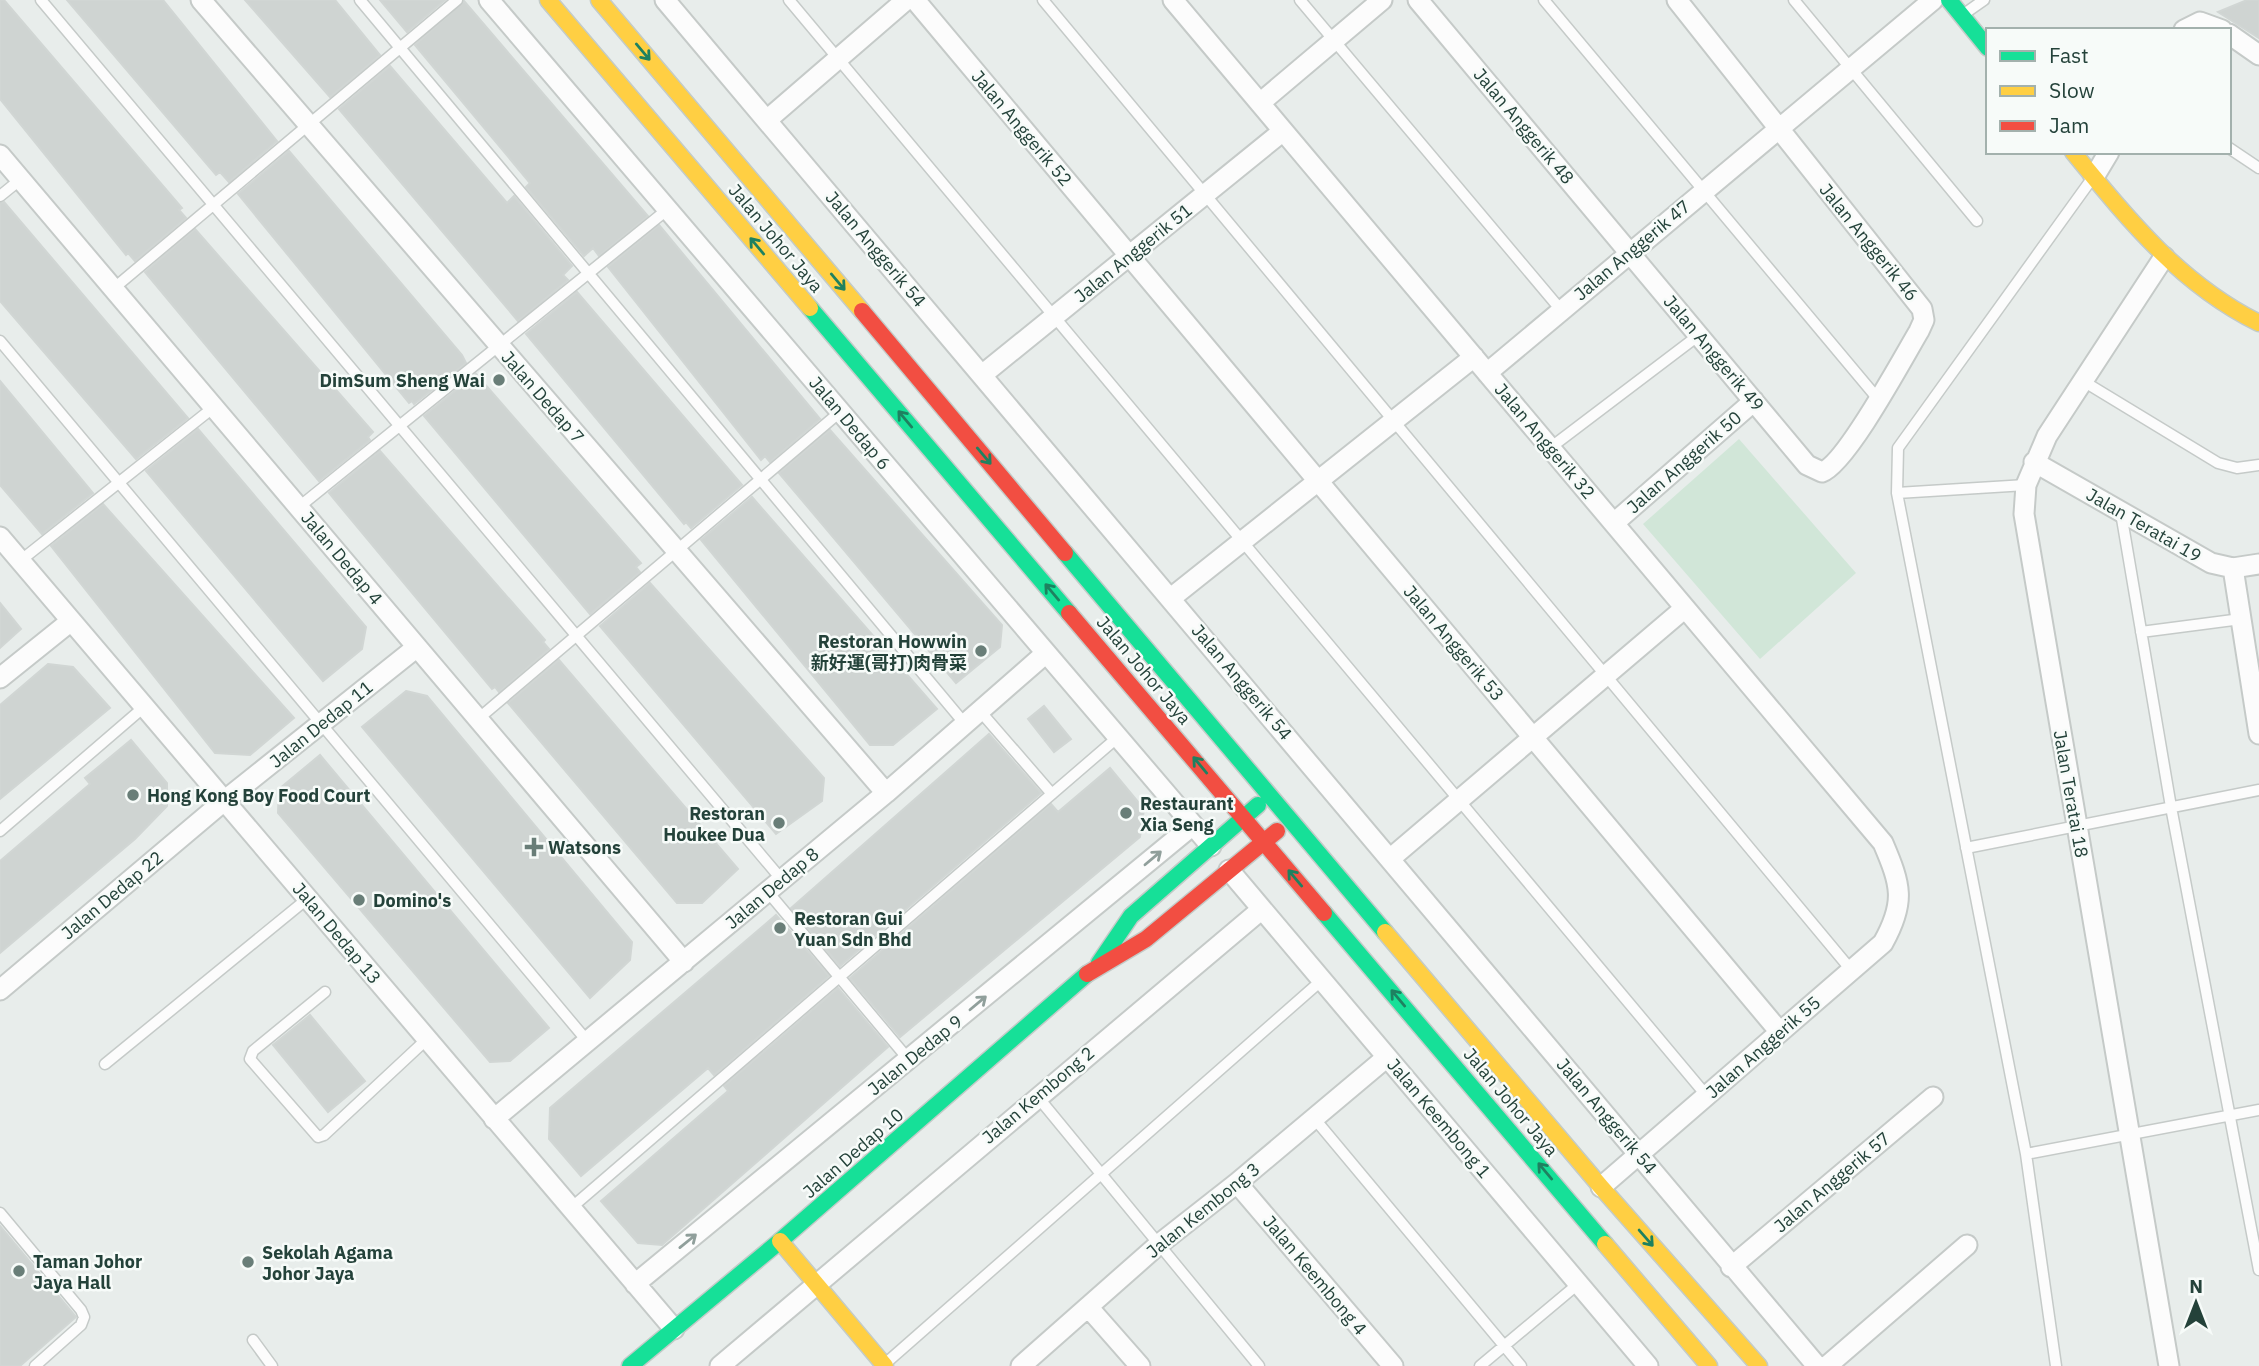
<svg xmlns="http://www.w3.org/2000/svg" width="2259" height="1366" viewBox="0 0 2259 1366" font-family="'IBM Plex Sans','Noto Sans SC',sans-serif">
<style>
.green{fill:#d1e6d8}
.building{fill:#cfd4d2;stroke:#d1d6d4;stroke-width:2}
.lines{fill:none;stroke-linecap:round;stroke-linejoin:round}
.lane-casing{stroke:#c5cac8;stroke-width:13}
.street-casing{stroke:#c5cac8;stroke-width:23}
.fast-casing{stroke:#c3cbc8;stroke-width:19}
.slow-casing{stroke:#c3cbc8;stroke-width:19}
.jam-casing{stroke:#c3cbc8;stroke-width:19}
.lane{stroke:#fcfcfc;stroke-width:10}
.street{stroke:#fcfcfc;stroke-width:19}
.fast{stroke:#16e098;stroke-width:16}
.slow{stroke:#ffcf43;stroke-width:16}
.jam{stroke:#f24e42;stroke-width:16}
.oneway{stroke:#1e8160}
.oneway2{stroke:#909f9b}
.poi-dot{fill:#697e78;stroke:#f7fbf9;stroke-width:2.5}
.labels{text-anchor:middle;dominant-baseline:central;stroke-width:5;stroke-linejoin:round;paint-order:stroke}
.street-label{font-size:18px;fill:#24423a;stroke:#f7fbf9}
.poi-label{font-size:18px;font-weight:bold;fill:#24423a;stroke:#f7fbf9;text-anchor:start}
</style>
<rect width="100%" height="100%" fill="#e8edeb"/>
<path class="green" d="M1739 439 1856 573 1760 659 1643 524Z"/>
<path class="building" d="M0 0H4L182 208 179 210 186 218 135 261 128 253 126 255 0 99Z
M67 0H163L277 141 229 182 220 172 216 175Z
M245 0H335L380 55 330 97Z
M380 0H445L407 32Z
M2247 0H2259V38L2218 12Z
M464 1 648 216 599 256 593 248 584 256 526 187 530 183 415 45Z
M390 66 507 203 514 196 572 266 563 275 568 280 518 321 339 109Z
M289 151 462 355 466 363 414 404 412 401 409 403 238 194Z
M4 202 188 418 136 459 0 301V203Z
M659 225 820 419 770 462 765 456 761 460 608 267Z
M195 229 373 432 368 437 370 440 319 481 145 272Z
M577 292 742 485 691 528 686 522 684 524 526 334Z
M476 374 641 563 636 567 640 572 590 614 424 416Z
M0 381 93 493 42 534 0 485Z
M198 429 366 627 362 649 323 681 146 471Z
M830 430 1002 625 1000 647 956 683 779 473Z
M380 451 545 640 543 642 549 649 499 692 495 687 492 689 329 493Z
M752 497 937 709 893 745H870L701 540Z
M103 504 294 718 250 755 215 753 51 546Z
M650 583 824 778 822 801 776 834 600 626Z
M0 603 21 629 0 648Z
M559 660 738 869 702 903H677L508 703Z
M48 664 73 667 110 708 0 799V705Z
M406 691 427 696 632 942 630 960 590 998 362 727Z
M1044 706 1071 739 1054 752 1028 719Z
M989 734 1041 793 840 966 791 908Z
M131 740 167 783V806L135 839 0 953V861L90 784 85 778Z
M320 755 549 1028 510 1061 490 1062 278 813 279 789Z
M1110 768 1144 809 1140 837 900 1037 850 978 1051 804 1058 812Z
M776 915 829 976 714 1075 708 1068 581 1176 549 1139 550 1108Z
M838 988 888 1047 662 1245 638 1243 601 1201 728 1091 724 1086Z
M310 1015 365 1081 328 1112 273 1045Z
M0 1226 76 1317 20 1366H0Z"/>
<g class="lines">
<defs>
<path id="lane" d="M41 0 782 880
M360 0 965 724
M789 0 1706 1095
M1043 0 1852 971
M1300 0 1561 310
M1544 0 1878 399
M1794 0 1977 221
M1964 14 1984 0
M2229 148 2259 168
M0 196 21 179
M113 289 457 0
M0 341 588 1042
M2083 381 2218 463 2237 468 2259 465
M1550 448 1699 335
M1897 493 2026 485
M299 507 668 209
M2121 513 2171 807 2259 1270
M20 561 214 407
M2141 632 2241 619
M980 711 1052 794
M478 719 840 412
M0 831 144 707
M1966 848 2259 790
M768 892 909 1060
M325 992 253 1051 250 1059 318 1137 324 1135 427 1039
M105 1064 307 899
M1037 1096 1259 1366
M1314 1118 1521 1366
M2026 1154 2259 1110
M571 1208 1118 737
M0 1213 81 1310 84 1317 81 1325 35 1366
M253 1340 272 1366
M886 1363 1322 980
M1480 1366 1578 1284
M2056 1366 2026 1154 1897 493 1898 448 2091 180"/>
<path id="street" d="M201 0 886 793
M489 0 1211 846
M665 0 1817 1366
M915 0 1779 1031
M1173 0 1883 843C1901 885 1906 902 1883 943L1601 1187
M1418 0 1807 465 1822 472C1846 464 1903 358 1919 331L1924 320 1922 309 1677 0
M2184 30 2200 22 2222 30
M2229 34 2259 55
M1260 103 1382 0
M767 120 906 0
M0 155 684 962
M2094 177 2109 152
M2164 257 2047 436 2026 485 2024 514 2169 1366
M1487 373 1933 0
M982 375 1283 131
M2034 462 2211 563 2233 568 2259 564
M1614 523 1754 401
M0 537 674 1329
M2233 568 2259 734
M1171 598 1474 357
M0 678 71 621
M1391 858 1685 608
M1229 870 1648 1366
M0 990 224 801 417 647
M494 1119 886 793 1046 653
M1237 1183 1393 1366
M1731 1267 1933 1097
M635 1284 1193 825
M1089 1308 1140 1366
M720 1366 1262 909
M1021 1366 1158 1245 1237 1183 1387 1057
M1827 1366 1967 1245"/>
<path id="fast" d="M1949 0 1988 48
M810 308 1069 613
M1065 553 1385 932
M1324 913 1605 1244
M1099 963 1131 916 1258 805
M630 1366 780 1241 1087 974"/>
<path id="slow" d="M548 0 810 308
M599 0 862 311
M2073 152C2128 219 2180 284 2259 323
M1385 932 1601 1187 1759 1366
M780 1241 885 1366
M1605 1244 1709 1366"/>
<path id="jam" d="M862 311 1065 553
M1069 613 1324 913
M1087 974 1146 939 1277 831"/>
</defs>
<use href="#lane" class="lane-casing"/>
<use href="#street" class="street-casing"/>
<use href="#fast" class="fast-casing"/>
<use href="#slow" class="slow-casing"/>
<use href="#jam" class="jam-casing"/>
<use href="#lane" class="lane"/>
<use href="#street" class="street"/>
<use href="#fast" class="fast"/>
<use href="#slow" class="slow"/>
<use href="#jam" class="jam"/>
</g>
<defs><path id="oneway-shaft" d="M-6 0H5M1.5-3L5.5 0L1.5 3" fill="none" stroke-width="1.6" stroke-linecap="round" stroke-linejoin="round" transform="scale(1.75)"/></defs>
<g class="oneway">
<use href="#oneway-shaft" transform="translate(643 52) rotate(50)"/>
<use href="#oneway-shaft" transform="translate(757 246) rotate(-130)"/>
<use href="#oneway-shaft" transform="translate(838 282) rotate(50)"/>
<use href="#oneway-shaft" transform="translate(905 419) rotate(-130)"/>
<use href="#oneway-shaft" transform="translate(984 456) rotate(50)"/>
<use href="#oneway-shaft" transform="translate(1052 592) rotate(-130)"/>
<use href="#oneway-shaft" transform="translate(1200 765) rotate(-130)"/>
<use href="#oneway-shaft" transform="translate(1295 878) rotate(-130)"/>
<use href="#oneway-shaft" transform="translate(1398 998) rotate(-130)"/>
<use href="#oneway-shaft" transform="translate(1545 1171) rotate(-130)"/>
<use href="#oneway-shaft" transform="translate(1646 1238) rotate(49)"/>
</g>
<g class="oneway2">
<use href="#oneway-shaft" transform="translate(1153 858) rotate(-40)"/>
<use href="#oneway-shaft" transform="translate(978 1003) rotate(-40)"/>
<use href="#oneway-shaft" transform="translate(688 1241) rotate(-39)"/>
</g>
<g class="poi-dot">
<circle cx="499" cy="380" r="7"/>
<circle cx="981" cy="651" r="7"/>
<circle cx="133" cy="795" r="7"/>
<circle cx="1126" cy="813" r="7"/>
<circle cx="779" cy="823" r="7"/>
<path d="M530.5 836.5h7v7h7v7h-7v7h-7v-7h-7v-7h7z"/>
<circle cx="359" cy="900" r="7"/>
<circle cx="780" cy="928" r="7"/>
<circle cx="248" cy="1262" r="7"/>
<circle cx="19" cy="1271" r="7"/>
</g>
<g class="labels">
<g class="street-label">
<text transform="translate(1524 126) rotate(50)">Jalan Anggerik 48</text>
<text transform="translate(1022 128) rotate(50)">Jalan Anggerik 52</text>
<text transform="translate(776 238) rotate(50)">Jalan Johor Jaya</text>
<text transform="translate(1869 242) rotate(51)">Jalan Anggerik 46</text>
<text transform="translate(876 249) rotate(50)">Jalan Anggerik 54</text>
<text transform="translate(1632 250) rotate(-40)">Jalan Anggerik 47</text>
<text transform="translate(1133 253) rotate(-39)">Jalan Anggerik 51</text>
<text transform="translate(1714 353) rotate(50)">Jalan Anggerik 49</text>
<text transform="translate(543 397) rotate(49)">Jalan Dedap 7</text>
<text transform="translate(850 423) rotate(50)">Jalan Dedap 6</text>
<text transform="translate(1545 441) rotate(50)">Jalan Anggerik 32</text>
<text transform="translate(1684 462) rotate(-41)">Jalan Anggerik 50</text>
<text transform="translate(2144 525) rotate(30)">Jalan Teratai 19</text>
<text transform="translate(342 558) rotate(50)">Jalan Dedap 4</text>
<text transform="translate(1454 643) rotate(50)">Jalan Anggerik 53</text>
<text transform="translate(1144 670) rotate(50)">Jalan Johor Jaya</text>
<text transform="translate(1242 682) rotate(50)">Jalan Anggerik 54</text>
<text transform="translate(321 724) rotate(-39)">Jalan Dedap 11</text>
<text transform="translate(2071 794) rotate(80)">Jalan Teratai 18</text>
<text transform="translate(772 888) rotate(-40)">Jalan Dedap 8</text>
<text transform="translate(112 895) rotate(-40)">Jalan Dedap 22</text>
<text transform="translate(337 933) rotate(50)">Jalan Dedap 13</text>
<text transform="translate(1763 1047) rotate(-41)">Jalan Anggerik 55</text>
<text transform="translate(915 1055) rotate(-39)">Jalan Dedap 9</text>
<text transform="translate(1038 1095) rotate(-40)">Jalan Kembong 2</text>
<text transform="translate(1511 1102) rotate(50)">Jalan Johor Jaya</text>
<text transform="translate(1607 1116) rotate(50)">Jalan Anggerik 54</text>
<text transform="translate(1439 1118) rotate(50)">Jalan Keembong 1</text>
<text transform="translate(853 1153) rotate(-41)">Jalan Dedap 10</text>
<text transform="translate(1832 1182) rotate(-40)">Jalan Anggerik 57</text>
<text transform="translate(1203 1210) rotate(-39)">Jalan Kembong 3</text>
<text transform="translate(1315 1275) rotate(50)">Jalan Keembong 4</text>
</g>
<g class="poi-label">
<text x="485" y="380" text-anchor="end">DimSum Sheng Wai</text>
<text x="967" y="641" text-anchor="end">Restoran Howwin<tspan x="967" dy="21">新好運(哥打)肉骨菜</tspan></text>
<text x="147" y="795">Hong Kong Boy Food Court</text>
<text x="1140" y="803">Restaurant<tspan x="1140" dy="21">Xia Seng</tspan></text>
<text x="765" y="813" text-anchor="end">Restoran<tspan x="765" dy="21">Houkee Dua</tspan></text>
<text x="548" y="847">Watsons</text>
<text x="373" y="900">Domino's</text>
<text x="794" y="918">Restoran Gui<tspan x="794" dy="21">Yuan Sdn Bhd</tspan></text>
<text x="262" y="1252">Sekolah Agama<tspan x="262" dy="21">Johor Jaya</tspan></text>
<text x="33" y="1261">Taman Johor<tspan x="33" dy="21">Jaya Hall</tspan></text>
</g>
</g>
<rect x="1986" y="28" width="245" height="126" fill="#f7fbf9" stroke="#a3b1ad" stroke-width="2"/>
<rect x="2000" y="51" width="35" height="10" fill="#16e098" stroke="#a3b1ad" stroke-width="2"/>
<text x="2049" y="63" font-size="21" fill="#24423a">Fast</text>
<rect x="2000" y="86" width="35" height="10" fill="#ffcf43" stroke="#a3b1ad" stroke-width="2"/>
<text x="2049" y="98" font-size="21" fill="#24423a">Slow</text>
<rect x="2000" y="121" width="35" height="10" fill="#f24e42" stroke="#a3b1ad" stroke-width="2"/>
<text x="2049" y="133" font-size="21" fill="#24423a">Jam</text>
<g transform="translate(2196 1303)" stroke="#f7fbf9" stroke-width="5" paint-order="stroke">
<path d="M0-5L12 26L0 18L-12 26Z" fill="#24423a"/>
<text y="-10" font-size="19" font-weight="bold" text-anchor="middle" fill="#24423a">N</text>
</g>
</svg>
